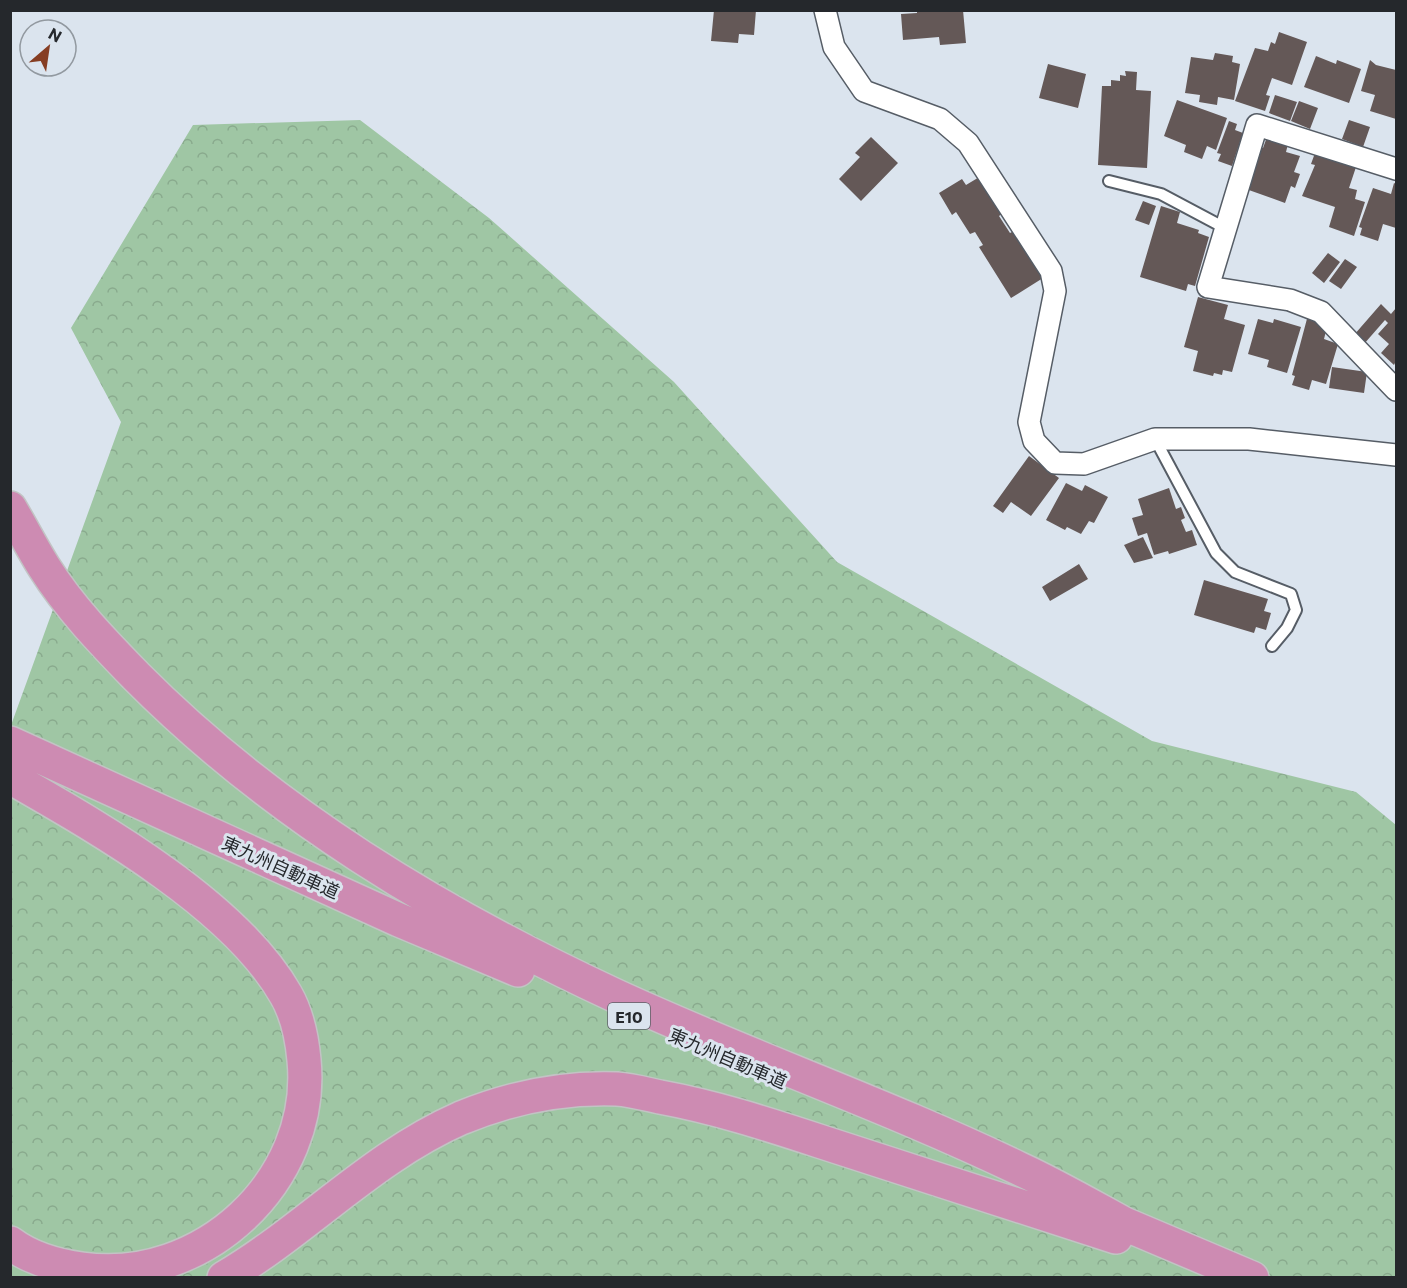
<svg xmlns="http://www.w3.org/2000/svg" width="1407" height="1288" viewBox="0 0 1407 1288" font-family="Commissioner,'Noto Sans JP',sans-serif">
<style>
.forest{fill:url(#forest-crowns)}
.building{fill:#645857}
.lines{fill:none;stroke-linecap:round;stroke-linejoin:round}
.lane-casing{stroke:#565d66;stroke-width:14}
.street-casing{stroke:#565d66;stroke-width:24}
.highway-casing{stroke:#c2c3c4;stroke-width:36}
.lane{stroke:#fff;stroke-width:10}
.street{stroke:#fff;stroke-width:21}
.highway{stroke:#cd8bb2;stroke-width:33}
.labels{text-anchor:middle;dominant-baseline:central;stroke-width:6;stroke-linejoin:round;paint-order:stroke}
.shield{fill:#dbe4ee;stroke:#5c6066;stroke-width:1.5}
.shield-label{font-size:16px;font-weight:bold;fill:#25282c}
.street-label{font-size:18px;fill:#25282c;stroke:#dbe4ee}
</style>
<defs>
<pattern id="forest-crowns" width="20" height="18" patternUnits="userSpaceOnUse" patternTransform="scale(1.5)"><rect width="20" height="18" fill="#9fc6a4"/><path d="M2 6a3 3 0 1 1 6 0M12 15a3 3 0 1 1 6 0" fill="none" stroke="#89aa8d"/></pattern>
</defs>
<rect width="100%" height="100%" fill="#dbe4ee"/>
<path class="forest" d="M360 120 489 218 674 382 837 562 1152 741 1356 792 1396 825V1277H11L10 728 121 422 71 328 193 125Z"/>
<path class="building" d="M714 10H756L754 35 739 34 738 43 711 41Z
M917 10H963L966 43 940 45 939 37 903 40 901 14 917 13Z
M1279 32 1307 42 1292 85 1272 78 1266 95 1270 96 1265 111 1235 101 1255 48 1268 51 1271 42 1275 44Z
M1215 53 1233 56 1232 62 1240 64 1234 100 1218 97 1217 105 1199 102 1200 95 1185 93 1191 57 1213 60Z
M1316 56 1336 64 1337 60 1361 69 1349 103 1304 87Z
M1370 60 1376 65 1396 70V119L1370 111 1375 95 1361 91Z
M1048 64 1086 74 1078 108 1039 98Z
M1125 71 1137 72 1136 90 1151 91 1147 168 1098 165 1102 86H1111V80L1120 81V75L1126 76Z
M1275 95 1297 102 1290 121 1269 113Z
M1177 100 1227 118 1216 150 1207 146 1202 159 1184 152 1186 145 1164 136Z
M1299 101 1318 108 1310 129 1291 121Z
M1349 120 1370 127 1363 147 1342 139Z
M1229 121 1237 124 1235 130 1243 133 1232 166 1218 161 1221 154 1217 153Z
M871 137 898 163 861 201 839 179 860 157 855 153Z
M1267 137 1288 144 1286 152 1300 156 1294 172 1300 174 1295 188 1291 186 1285 203 1246 189 1260 147 1263 148Z
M1315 153 1356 167 1349 188 1357 190 1355 199 1365 202 1354 236 1329 227 1335 207 1302 196 1315 165 1311 164Z
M981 176 1003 213 999 216 1010 233 1014 231 1043 278 1011 298 979 247 983 245 975 232 970 234 956 212 952 215 939 193 962 179 966 185Z
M1394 183 1396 184V228L1383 224 1378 241 1360 235 1362 228 1359 227 1373 188 1391 194Z
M1143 201 1156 206 1149 225 1135 220Z
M1161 206 1180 212 1177 223 1199 230 1198 233 1209 237 1195 286 1188 284 1186 291 1140 277Z
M1328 253 1340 262 1324 283 1312 273Z
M1345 259 1357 267 1341 289 1329 281Z
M1198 297 1228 305 1224 319 1245 325 1232 372 1223 370 1222 375 1214 373 1213 376 1193 371 1198 351 1184 347Z
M1381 304 1391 314 1396 308V361L1394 365 1381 353 1389 344 1378 334 1388 323 1385 320 1364 344 1354 335Z
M1308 315 1326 331 1324 339 1338 344 1326 384 1312 380 1309 390 1292 385 1295 376 1292 375Z
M1258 319 1273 323 1274 319 1301 327 1287 373 1267 367 1269 360 1248 354Z
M1332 367 1367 372 1364 393 1329 388Z
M1029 456 1059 478 1031 516 1011 502 1003 513 993 506Z
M1066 483 1082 491 1085 485 1108 497 1094 523 1089 521 1081 534 1067 527 1065 530 1046 520Z
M1169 488 1176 509 1181 507 1185 518 1181 520 1186 532 1192 530 1197 545 1169 554 1168 551 1154 555 1147 533 1138 536 1132 518 1143 515 1138 499Z
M1143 537 1153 558 1134 563 1124 545Z
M1079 564 1088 579 1050 601 1042 587Z
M1204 580 1268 599 1264 611 1271 613 1266 630 1256 627 1254 633 1194 615Z"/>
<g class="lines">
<defs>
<path id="lane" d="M1109 181 1161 194 1225 228
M1155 439 1216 553 1235 572 1291 594 1296 610 1287 628 1272 646"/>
<path id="street" d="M825 10 834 47 864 91 940 119 968 143 1051 271 1055 291 1029 422 1034 441 1055 463 1084 464 1155 439H1249L1396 455
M1396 169 1257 125 1208 287 1290 300 1321 312 1396 390"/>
<path id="highway" d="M10 508C22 528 32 548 44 567 69 607 104 643 136 676 272 813 440 914 614 995 748 1057 887 1105 1020 1169 1057 1186 1093 1207 1128 1226
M10 743 399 920 518 970
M10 777C99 828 235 905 286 995 297 1014 302 1038 304 1060 316 1181 202 1286 82 1269 58 1266 30 1258 10 1243
M1108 1217 1252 1278
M224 1278C307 1229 372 1157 461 1118 512 1097 562 1087 617 1089 631 1090 646 1094 660 1097 715 1107 767 1124 819 1141 918 1173 1017 1205 1116 1237"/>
</defs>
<use href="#lane" class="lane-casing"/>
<use href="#street" class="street-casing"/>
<use href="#highway" class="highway-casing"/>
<use href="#lane" class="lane"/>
<use href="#street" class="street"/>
<use href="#highway" class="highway"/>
</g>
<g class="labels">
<rect class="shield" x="608" y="1003" width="42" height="26" rx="4.5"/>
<g class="shield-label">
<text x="629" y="1016">E10</text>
</g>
<g class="street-label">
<text transform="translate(281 867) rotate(24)">東九州自動車道</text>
<text transform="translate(728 1058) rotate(23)">東九州自動車道</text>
</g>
</g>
<rect width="1407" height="1288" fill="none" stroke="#25282c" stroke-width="24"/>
<g transform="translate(48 48) rotate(29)"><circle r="28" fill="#dbe4ee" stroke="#9299a0" stroke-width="1.5"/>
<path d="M0-4.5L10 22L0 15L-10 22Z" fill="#863d22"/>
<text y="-9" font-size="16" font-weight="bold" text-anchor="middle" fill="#25282c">N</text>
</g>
</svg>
